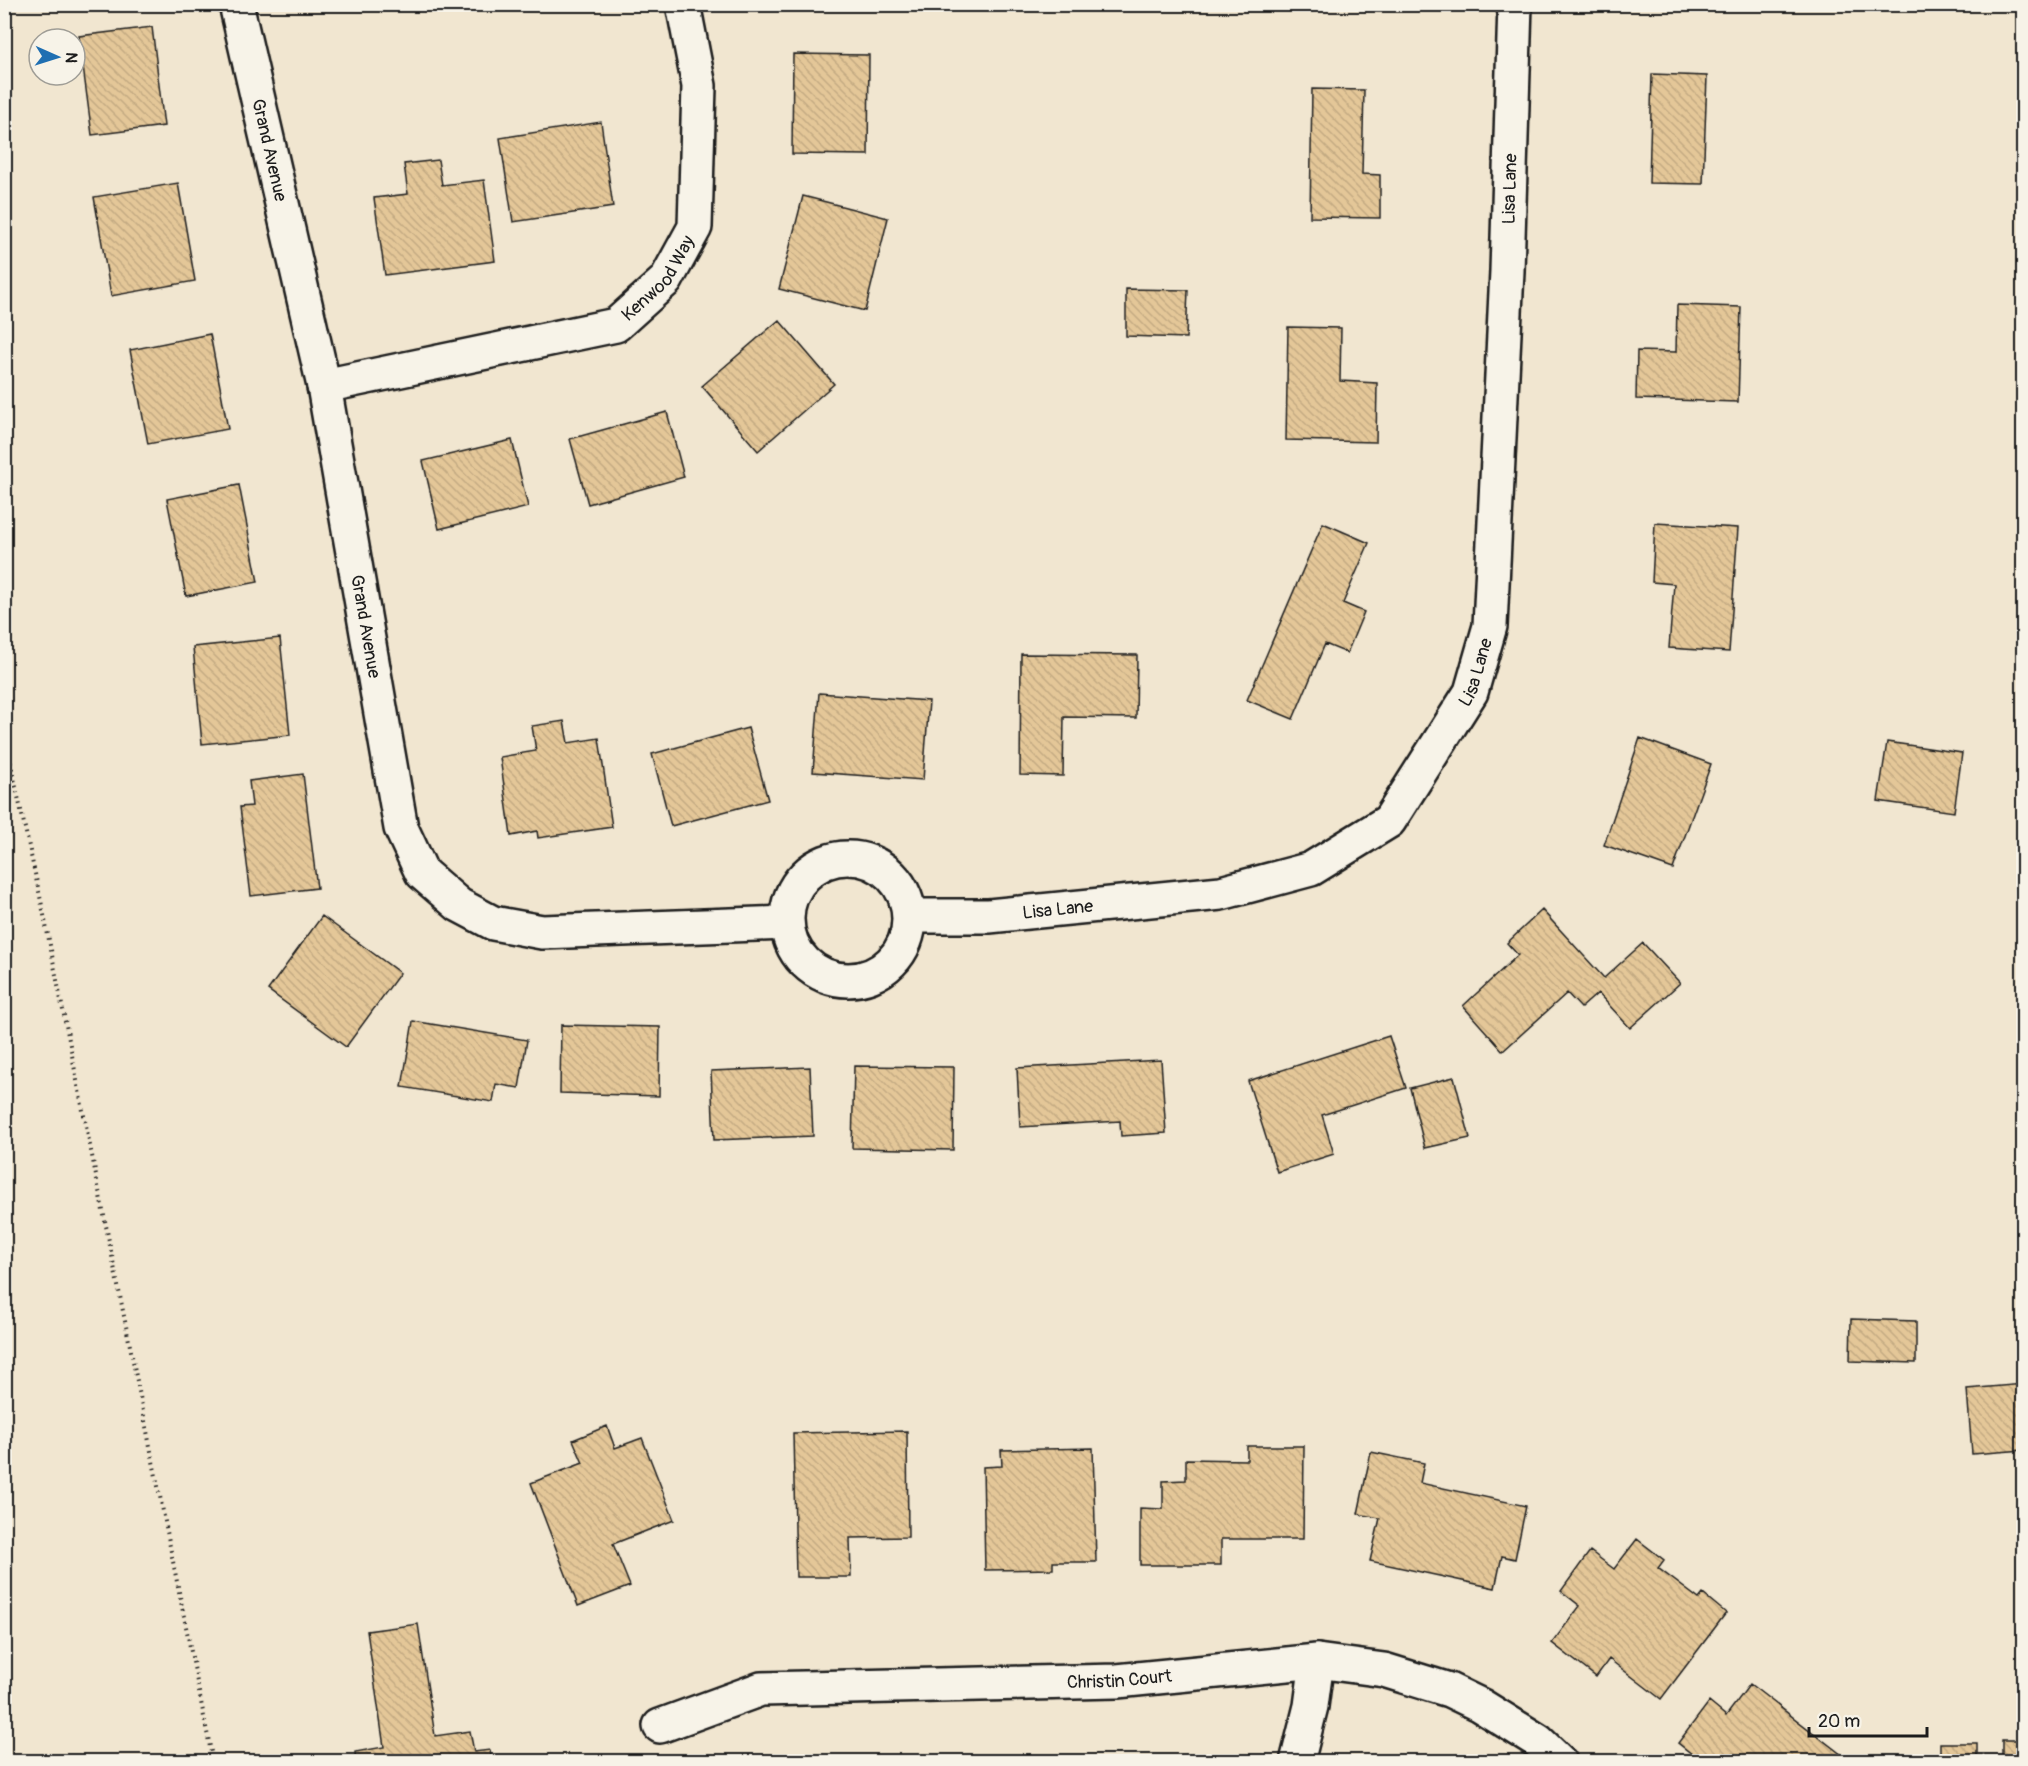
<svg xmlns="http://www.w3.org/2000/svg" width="2028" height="1766" viewBox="0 0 2028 1766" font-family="Pangolin,sans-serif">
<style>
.building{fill:url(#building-back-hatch);stroke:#1c1c1c;stroke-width:1.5}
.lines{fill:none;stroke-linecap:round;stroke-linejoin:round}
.street-casing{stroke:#1c1c1c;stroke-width:38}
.path{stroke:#1c1c1c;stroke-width:4;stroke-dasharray:1.5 4.5;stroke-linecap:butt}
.street{stroke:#f7f3e8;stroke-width:33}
.labels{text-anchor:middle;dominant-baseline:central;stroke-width:4.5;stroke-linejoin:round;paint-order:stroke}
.street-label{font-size:18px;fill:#1c1c1c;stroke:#f7f3e8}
</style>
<defs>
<pattern id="building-back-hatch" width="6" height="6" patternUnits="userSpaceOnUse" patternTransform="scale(1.5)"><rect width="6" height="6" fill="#e4c798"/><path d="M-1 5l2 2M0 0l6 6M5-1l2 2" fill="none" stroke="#c3aa82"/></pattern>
</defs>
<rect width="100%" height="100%" fill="#f1e6d0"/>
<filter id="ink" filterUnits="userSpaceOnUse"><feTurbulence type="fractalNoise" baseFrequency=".0167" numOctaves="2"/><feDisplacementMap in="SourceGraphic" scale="12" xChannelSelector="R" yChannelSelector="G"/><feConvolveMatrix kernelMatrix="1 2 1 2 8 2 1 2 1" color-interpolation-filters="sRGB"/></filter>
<g filter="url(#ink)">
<path class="building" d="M152 27 164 126 92 135 79 36Z
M793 54 869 55 868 155 792 154Z
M1652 74 1707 76 1703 184 1649 183Z
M1312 89 1364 90 1362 174 1380 175V218L1310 217Z
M601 122 613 207 513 222 500 138Z
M438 160 442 185 484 180 495 261 385 275 374 198 408 194 404 164Z
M178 183 195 281 111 296 94 197Z
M803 196 888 218 865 311 779 289Z
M1126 289 1188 290 1186 338 1126 336Z
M1677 305 1741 307 1738 402 1636 399 1637 351 1676 352Z
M779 320 834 384 758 451 702 386Z
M1288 327 1341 328 1340 381 1377 383 1376 442 1286 440Z
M210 334 228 429 148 444 130 350Z
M667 412 684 477 588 504 570 439Z
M512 440 528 507 439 529 423 461Z
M239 485 258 582 186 596 167 499Z
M1323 523 1369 543 1343 603 1364 612 1347 653 1325 644 1293 719 1247 700Z
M1655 523 1738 528 1729 652 1669 648 1674 584 1652 582Z
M280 638 290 735 202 744 193 647Z
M1021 654 1137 655 1136 718 1064 717 1063 776 1020 775Z
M819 693 929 701 923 780 813 772Z
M564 721 568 743 599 738 612 827 538 838 537 831 511 836 500 757 536 751 532 726Z
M748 728 768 800 671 826 652 754Z
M1640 738 1711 764 1673 869 1604 845Z
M1887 742 1962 753 1954 812 1878 801Z
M303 774 317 888 251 896 240 807 252 806 249 781Z
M1542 910 1604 978 1643 943 1680 983 1630 1028 1598 993 1581 1008 1567 993 1503 1051 1463 1006 1518 955 1507 943Z
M322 916 400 973 346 1047 268 990Z
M413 1021 527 1040 519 1088 496 1084 493 1102 402 1087Z
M561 1025 660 1027 659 1096 560 1093Z
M1389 1036 1406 1088 1322 1115 1334 1154 1277 1172 1248 1081Z
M1161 1060 1166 1133 1121 1136 1120 1121 1020 1127 1017 1068Z
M854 1066 954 1067 953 1150 852 1148Z
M810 1067 813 1136 714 1140 711 1071Z
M1454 1077 1470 1138 1425 1148 1410 1088Z
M1851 1319 1916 1321V1363L1850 1361Z
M2024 1384V1450L1972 1454 1967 1389Z
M607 1426 615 1448 642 1438 674 1520 613 1544 630 1586 578 1606 531 1483 583 1463 573 1440Z
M907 1431 908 1537 850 1538 851 1577H796L793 1433Z
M1247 1446H1304L1303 1539H1221V1565H1140V1508L1163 1509V1481L1186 1480V1459L1247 1460Z
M1093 1448 1096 1562H1053V1569L985 1570 983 1467 1002 1466 1001 1450Z
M1371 1452 1424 1463 1420 1483 1526 1506 1515 1559 1502 1556 1495 1588 1370 1561 1380 1518 1358 1514Z
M1637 1539 1664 1560 1658 1568 1699 1599 1703 1594 1726 1613 1661 1699 1609 1659 1596 1677 1552 1643 1580 1606 1561 1591 1590 1551 1614 1569Z
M418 1624 435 1736 470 1731 474 1752 490 1750 492 1762H356L355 1752 384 1747 367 1631Z
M1750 1684 1851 1762H1702L1678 1743 1709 1702 1726 1716Z
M2002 1740H2024V1762H1940V1743H1977V1756H2002Z"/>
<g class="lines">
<defs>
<g id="street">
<path id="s1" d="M236 4 324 386 401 828 422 873 459 905 493 923 542 932 786 923"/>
<path id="s2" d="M324 386 616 325 666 280 695 227 699 86 683 4"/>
<circle cx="848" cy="919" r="61"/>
<path id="s3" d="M910 916H989L1221 893 1311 869 1389 821 1471 692 1490 626 1507 271 1515 4"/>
<path id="s4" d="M660 1726 761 1689 1117 1681 1317 1661 1384 1670 1449 1690 1480 1705 1538 1741 1560 1762"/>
<path d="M1297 1762 1311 1706 1317 1661"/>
</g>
</defs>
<use href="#street" class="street-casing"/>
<path class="path" d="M4 733 43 910 213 1762"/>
<use href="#street" class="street"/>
</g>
</g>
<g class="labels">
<g class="street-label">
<text stroke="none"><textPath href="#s1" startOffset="150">Grand Avenue</textPath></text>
<text stroke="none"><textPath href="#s3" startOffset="1156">Lisa Lane</textPath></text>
<text stroke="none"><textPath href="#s2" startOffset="362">Kenwood Way</textPath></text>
<text stroke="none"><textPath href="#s1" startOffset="636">Grand Avenue</textPath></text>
<text stroke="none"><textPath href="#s3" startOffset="670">Lisa Lane</textPath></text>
<text stroke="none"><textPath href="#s3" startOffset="148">Lisa Lane</textPath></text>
<text stroke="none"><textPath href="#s4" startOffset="466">Christin Court</textPath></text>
</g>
</g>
<rect width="2028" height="1766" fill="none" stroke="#f7f3e8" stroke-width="24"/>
<rect x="12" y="12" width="2004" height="1742" fill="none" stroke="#1c1c1c" stroke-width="2" filter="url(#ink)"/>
<g transform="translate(57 57) rotate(93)"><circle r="28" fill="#f7f3e8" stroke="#9f9d96" stroke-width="1.5"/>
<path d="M0-4.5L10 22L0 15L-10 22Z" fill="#1f6fb2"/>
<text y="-9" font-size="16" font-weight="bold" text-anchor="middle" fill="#1c1c1c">N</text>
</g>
<path d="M1809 1727v9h118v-9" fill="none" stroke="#1c1c1c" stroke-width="3"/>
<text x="1818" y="1727" font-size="18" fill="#1c1c1c" stroke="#f7f3e8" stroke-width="4.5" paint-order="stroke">20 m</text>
</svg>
